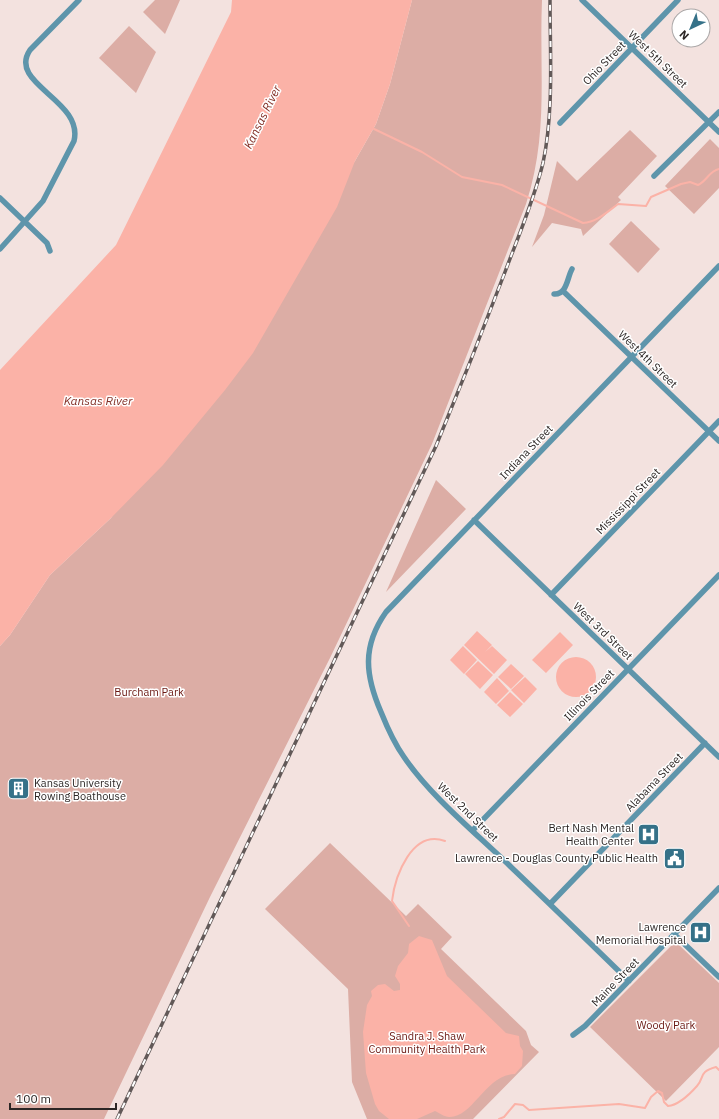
<svg xmlns="http://www.w3.org/2000/svg" width="719" height="1119" viewBox="0 0 719 1119" font-family="'IBM Plex Sans',sans-serif">
<style>
.green{fill:#dcada5}
.water{fill:#fbb2a7}
.lines{fill:none;stroke-linecap:round;stroke-linejoin:round}
.stream{stroke:#fbb2a7;stroke-width:2}
.minor{stroke:#5e95ab;stroke-width:5.5}
.rail-casing{stroke:#625958;stroke-width:3.5}
.rail{stroke:#fff;stroke-width:2;stroke-dasharray:6;stroke-linecap:butt}
.labels{text-anchor:middle;dominant-baseline:central;stroke-width:3;stroke-linejoin:round;paint-order:stroke}
.street-label{font-size:11px;fill:#2c2625;stroke:#fff}
.park-label{font-size:11px;fill:#6a1711;stroke:#fff}
.poi-label{font-size:11px;fill:#2c2625;stroke:#fff;text-anchor:end}
.water-label{font-size:12px;font-style:italic;fill:#833027;stroke:#fff}
</style>
<rect width="100%" height="100%" fill="#f3e2df"/>
<path class="green" d="M155 0H180L165 34 143 12Z
M412 0H542C539 71 549 134 526 204L432 444 330 658 210 897 104 1119H0V646L10 635 50 575 111 518 355 161 376 124 390 84Z
M129 26 156 52 136 93 99 58Z
M630 130 657 156 618 197 621 200 583 236 581 229 552 223 532 247 544 215 557 161 577 181Z
M710 139 719 148V188L694 214 665 186Z
M631 221 660 249 638 273 609 244Z
M436 480 466 509 386 592Z
M330 843 406 916 418 904 452 937 441 949 526 1031 531 1045 539 1052 473 1119H367L352 1082 348 989 265 909Z
M674 943 679 945 719 983V1047L666 1101 590 1027Z"/>
<path class="water" d="M232 0H412L390 84 376 124 355 161 337 207 253 353 225 390 163 465 111 518 50 575 10 635 0 646V370L116 245 231 12Z
M477 631 492 645 485 652 492 646 507 660 494 674 464 645Z
M560 632 573 645 546 673 532 660Z
M463 646 477 660 464 674 450 660Z
M556 677a20 20 0 1 1 40 0a20 20 0 1 1-40 0Z
M478 661 493 675 480 689 465 674Z
M511 664 524 676 511 689 498 677Z
M525 677 537 689 524 703 511 690Z
M497 678 509 691 496 704 484 692Z
M510 692 523 704 510 717 497 705Z
M419 936 432 940 447 976 506 1033 519 1036 520 1046 523 1051 522 1066 515 1074C485 1075 473 1118 449 1117 445 1117 439 1113 435 1111L417 1119H389L379 1111 375 1104 366 1073 363 1032 367 1005 372 996 371 991 378 985 385 984 394 991 400 990V984L395 976 398 966 408 953 409 944Z"/>
<g class="lines">
<path class="stream" d="M372 128 422 152 462 177 502 185 583 223C597 222 607 212 618 204L646 206 651 197 681 184 690 182 698 185C707 181 709 171 719 169
M409 926 392 901C395 876 412 829 445 841
M499 1119 504 1117 515 1104 523 1105 529 1110 619 1104 645 1108 651 1097 658 1091 662 1093 664 1102 668 1106C679 1105 689 1095 697 1086 705 1077 698 1072 716 1067L719 1070"/>
<path class="minor" d="M582 0 719 132
M560 123 678 0
M654 176 719 112
M0 198 47 243 50 251
M0 249 43 201 74 141C84 100 7 84 30 50L79 0
M563 291 719 441
M554 294C567 295 567 278 572 269
M474 520 719 757
M551 595 719 421
M473 830 719 575
M550 904 705 743
M674 934 719 977
M629 981C590 943 551 905 512 868 477 834 431 797 404 757 394 743 387 727 381 712 365 675 362 646 386 612L719 266
M573 1035 585 1026 719 888"/>
<defs>
<path id="rail" d="M117 1119 436 446C460 388 483 330 505 272 518 237 534 200 543 163 554 111 550 53 550 0"/>
</defs>
<use href="#rail" class="rail-casing"/>
<use href="#rail" class="rail"/>
</g>
<defs>
<symbol id="building-square" viewBox="-11 -11 22 22"><rect x="-9" y="-9" width="18" height="18" rx="4" fill="#357188" stroke="#fff"/><path d="M-4-6H4V6H1V3H-1V6H-4ZM-2.5-4.3h1.7v1.8h-1.7ZM.8-4.3h1.7v1.8H.8ZM-2.5-1h1.7V.8h-1.7ZM.8-1h1.7V.8H.8Z" fill="#fff"/></symbol>
<symbol id="hospital-square" viewBox="-11 -11 22 22"><rect x="-9" y="-9" width="18" height="18" rx="4" fill="#357188" stroke="#fff"/><path d="M-5-5h3v3.5h4V-5h3V5h-3V1.5h-4V5h-3Z" fill="#fff"/></symbol>
<symbol id="civic-square" viewBox="-11 -11 22 22"><rect x="-9" y="-9" width="18" height="18" rx="4" fill="#357188" stroke="#fff"/><path d="M-.6-6.5H3V-4.5H.6V-3L4-1V1h2V6H-6V1h2V-1L-.6-3ZM-1.2 2.5V6h2.4V2.5Z" fill="#fff"/></symbol>
</defs>
<g fill-rule="evenodd">
<use href="#building-square" x="6" y="776" width="25" height="25"/>
<use href="#hospital-square" x="636" y="822" width="25" height="25"/>
<use href="#civic-square" x="662" y="846" width="25" height="25"/>
<use href="#hospital-square" x="688" y="920" width="25" height="25"/>
</g>
<g class="labels">
<g class="street-label">
<text transform="translate(658 59) rotate(44)">West 5th Street</text>
<text transform="translate(604 63) rotate(-46)">Ohio Street</text>
<text transform="translate(648 359) rotate(44)">West 4th Street</text>
<text transform="translate(526 452) rotate(-46)">Indiana Street</text>
<text transform="translate(628 501) rotate(-46)">Mississippi Street</text>
<text transform="translate(603 631) rotate(44)">West 3rd Street</text>
<text transform="translate(589 695) rotate(-46)">Illinois Street</text>
<text transform="translate(654 782) rotate(-46)">Alabama Street</text>
<text transform="translate(468 812) rotate(44)">West 2nd Street</text>
<text transform="translate(615 982) rotate(-46)">Maine Street</text>
</g>
<g class="park-label">
<text x="149" y="692">Burcham Park</text>
<text x="666" y="1025">Woody Park</text>
<text x="427" y="1036">Sandra J. Shaw<tspan x="427" dy="13">Community Health Park</tspan></text>
</g>
<g class="poi-label">
<text x="34" y="783" text-anchor="start">Kansas University<tspan x="34" dy="13">Rowing Boathouse</tspan></text>
<text x="634" y="828">Bert Nash Mental<tspan x="634" dy="13">Health Center</tspan></text>
<text x="658" y="858">Lawrence - Douglas County Public Health</text>
<text x="686" y="927">Lawrence<tspan x="686" dy="13">Memorial Hospital</tspan></text>
</g>
<g class="water-label">
<text transform="translate(262 117) rotate(-64)">Kansas River</text>
<text x="98" y="400">Kansas River</text>
</g>
</g>
<g transform="translate(691 28) rotate(224)"><circle r="19" fill="#ffffff" stroke="#aba8a8"/>
<path d="M0-3L7 15L0 10L-7 15Z" fill="#357188"/>
<text y="-6" font-size="11" font-weight="bold" text-anchor="middle" fill="#2c2625">N</text>
</g>
<path d="M10 1103v6h106v-6" fill="none" stroke="#2c2625" stroke-width="2"/>
<text x="16" y="1103" font-size="12" fill="#2c2625" stroke="#ffffff" stroke-width="3" paint-order="stroke">100 m</text>
</svg>
